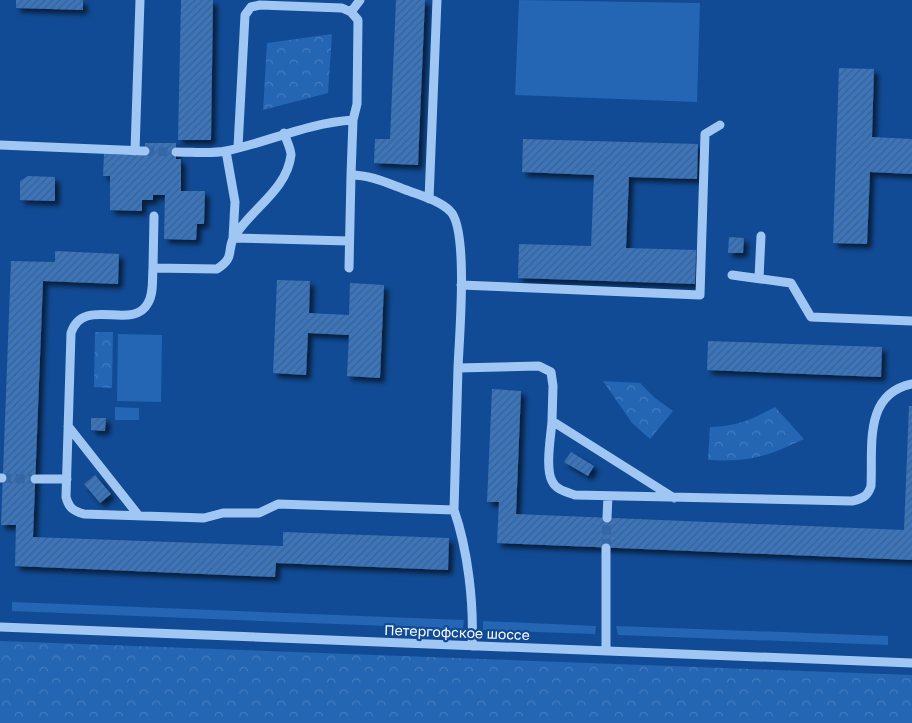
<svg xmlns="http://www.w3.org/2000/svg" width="912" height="723" viewBox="0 0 912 723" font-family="'Golos Text',sans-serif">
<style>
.grass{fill:#2465b4}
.park{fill:url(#park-crowns)}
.building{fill:url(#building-hatch);filter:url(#shadow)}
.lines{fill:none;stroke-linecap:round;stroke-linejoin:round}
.minor-tunnel{stroke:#3566a5;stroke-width:9;stroke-dasharray:9 4.5;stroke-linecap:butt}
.minor{stroke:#a0c6f3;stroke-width:9}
.labels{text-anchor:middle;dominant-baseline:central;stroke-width:4.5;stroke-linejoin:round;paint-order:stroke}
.street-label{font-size:14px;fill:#fff;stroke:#114b95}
</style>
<defs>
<pattern id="park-crowns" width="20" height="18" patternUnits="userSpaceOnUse" patternTransform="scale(1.25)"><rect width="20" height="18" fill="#2465b4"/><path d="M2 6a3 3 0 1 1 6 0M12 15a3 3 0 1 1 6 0" fill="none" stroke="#457cbf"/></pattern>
<pattern id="building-hatch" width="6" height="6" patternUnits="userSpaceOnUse" patternTransform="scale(1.25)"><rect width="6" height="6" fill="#3a75bd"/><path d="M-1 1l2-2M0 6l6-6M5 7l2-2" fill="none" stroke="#436084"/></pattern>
<filter id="shadow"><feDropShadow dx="4.5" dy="4.5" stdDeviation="2.5" flood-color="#0009"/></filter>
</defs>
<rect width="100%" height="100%" fill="#114b95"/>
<path class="grass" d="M519 0 700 3 697 102 515 95Z
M118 334 162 335 161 402 117 401Z
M115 407 139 408V420H115Z
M12 602 464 620 463 629 12 611Z
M483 621 596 626 595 634 483 630Z
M616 626 888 636V645L618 635Z"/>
<path class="park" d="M332 34 328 93 263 110 267 43Z
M95 332H113L112 388 94 387Z
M603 381 640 383 655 398 673 411 650 439 632 423Z
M775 407 804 439C765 457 751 462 708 460L710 427C738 426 750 420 775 407Z
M0 641 912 675V723H0Z"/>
<path class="building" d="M16 0H83V10L16 8Z
M181 0H213L211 140H178Z
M396 0H425L418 165 374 163 375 139H390Z
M839 68 874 69 872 137 912 139V174L870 172 867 244 833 243Z
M523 139 698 144 697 179 629 177 626 248 696 250 695 284 518 278 519 244 591 246 594 175 522 172Z
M145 143H176V159H181V191H205L204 224H197L196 240 164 239 165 195H153V200H142V211L110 210V176H103L104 154 145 155Z
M28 176 55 177V201L20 200V181Z
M729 237 744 238 743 253H728Z
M55 251 119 254 118 284 43 281 33 537 283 546V532L449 538 448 570 276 563 275 577 15 566 16 525H1L11 261 55 262Z
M277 280 310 281 309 313 349 315 350 283 384 285 380 378 347 376 349 335 308 333 306 375 273 373Z
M708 341 882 347 881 377 707 370Z
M492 389 521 391 516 514 904 530 909 406H912V560L497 543 499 502H487Z
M91 418H106L105 431 91 430Z
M571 452 594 466 588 476 564 462Z
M95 475 111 494 100 503 84 484Z"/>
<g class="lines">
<path class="minor-tunnel" d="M145 151 176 152
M2 478 35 479
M606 548 607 518"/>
<path class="minor" d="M351 12 360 0
M284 133C286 139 291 149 291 155 287 190 251 209 234 237 226 251 236 257 217 269L153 268C152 278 154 293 148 303 133 332 83 295 71 333L66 497C69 508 73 511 84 514L204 518 223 513H259L278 504 454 510
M0 145 145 151
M238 147 245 15 251 7 260 5 342 8 351 12 358 20 357 104 353 120 351 175C372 175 389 184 409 191 422 196 440 201 450 211 469 228 459 340 458 368
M135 151 140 0
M226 151 235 202 233 238 349 241
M176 152C192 152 211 154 226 151 269 142 307 123 353 120
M429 199 437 0
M153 268 154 216
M349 268 351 175
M732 275 791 283 811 317 912 321
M759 278 761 236
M461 285 700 295 705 134 720 125
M68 426 139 516
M0 478H2
M35 479H67
M674 498 552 421C551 436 545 468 552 481 556 490 567 492 575 495L852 501C862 499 868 496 871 486 873 447 863 394 912 384
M607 518 608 496
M0 627 912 663
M472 646C474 604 468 550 454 510L458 368 539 366 551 372 553 386 552 421
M606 651V548"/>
</g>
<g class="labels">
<g class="street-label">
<text transform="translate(457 632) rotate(2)">Петергофское шоссе</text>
</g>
</g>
</svg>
